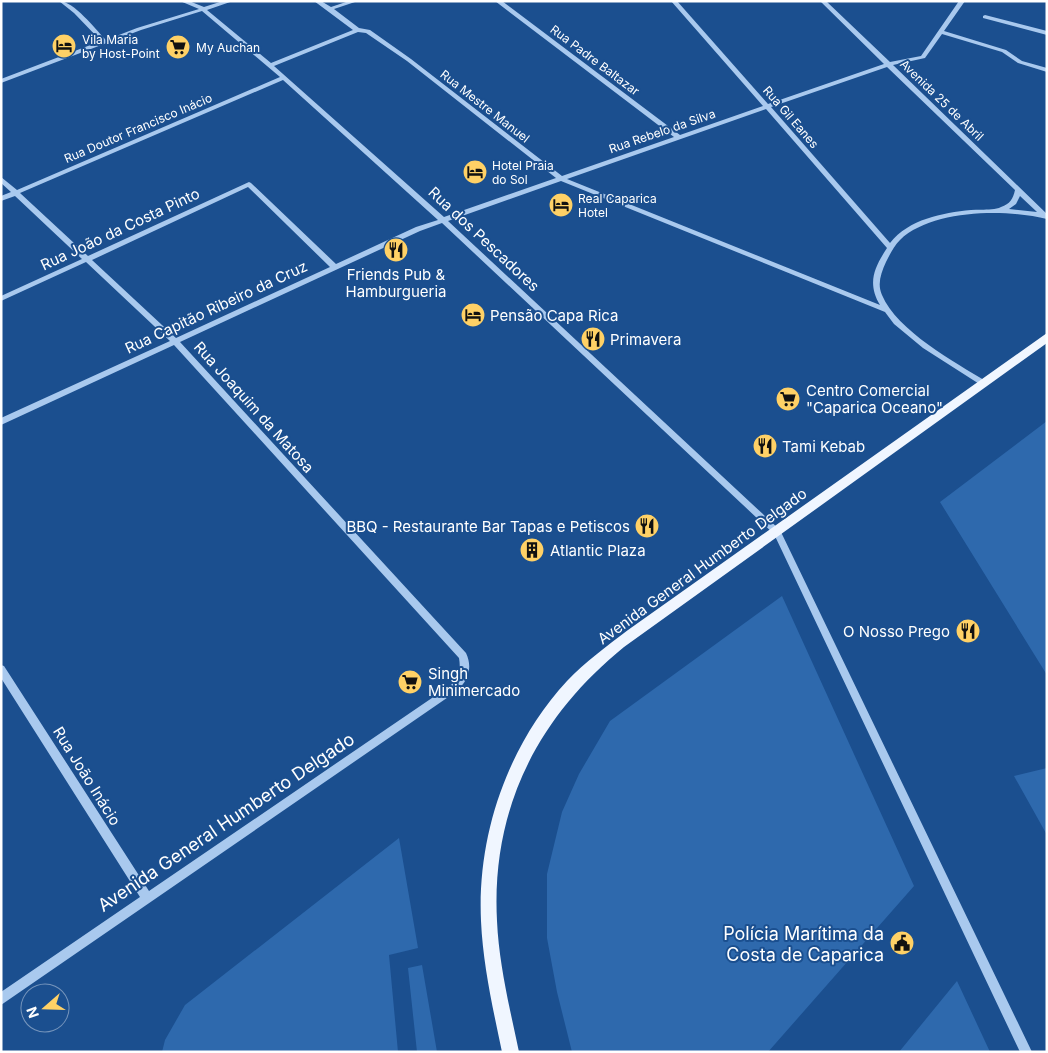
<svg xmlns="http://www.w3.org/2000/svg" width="1048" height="1053" viewBox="0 0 1048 1053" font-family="Inter,sans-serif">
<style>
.green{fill:#2e69ad}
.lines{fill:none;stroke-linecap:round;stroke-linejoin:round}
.minor{fill:#a9c9ee;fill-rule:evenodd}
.major{fill:#f0f6ff;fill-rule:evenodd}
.labels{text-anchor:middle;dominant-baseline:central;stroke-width:4;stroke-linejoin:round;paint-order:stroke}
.far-poi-label{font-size:12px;fill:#fff;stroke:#1b4f8f;text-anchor:start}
.far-street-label{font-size:12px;fill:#fff;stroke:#1b4f8f}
.street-label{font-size:15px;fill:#fff;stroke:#1b4f8f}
.poi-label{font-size:15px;fill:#fff;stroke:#1b4f8f;text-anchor:start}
.near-street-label{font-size:18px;fill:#fff;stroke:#1b4f8f}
.near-poi-label{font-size:18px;fill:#fff;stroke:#1b4f8f;text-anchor:end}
</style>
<rect width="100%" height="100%" fill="#1b4f8f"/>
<path class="green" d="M1047 421V675L940 502Z
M782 596 914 886 768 1052H572L557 992 547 938V874L562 812 579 774 610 721Z
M1047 768V835L1014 776Z
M399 838 418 948 389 955 398 1052H162L165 1040 185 1005Z
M422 965 437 1052H417L408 968Z
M957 981 990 1052H899Z"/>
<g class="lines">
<path class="minor" d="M59 1C74 1 95 29 106 40L137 28 199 9 180 1H189L204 7 223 1H233L207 10 271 63 353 30 314 1H321L331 7 349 1H358L334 9 359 28 370 30 411 59 562 176 674 137 495 1H502L680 135 763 106 671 1H677L768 104 884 64 820 1H826L890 62 921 56 959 1H965L944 31 1006 50 1022 61 1047 68V72L1018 63 1002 52 942 34 925 58 893 65 1047 214V219C1007 209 932 209 900 240 894 246 890 254 886 262 881 273 877 284 882 295 897 331 955 362 987 382L988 384 984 387 923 348 894 324 885 312 561 181 448 221 780 530 1032 1052H1020L774 534 442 223 420 231 180 342 466 653C473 668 468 680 457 691L1 1005V992L140 897 1 678V665L4 666 149 891 451 685C459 677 461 670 459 658L174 345 1 425V418L170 341 86 262 1 301V296L82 259 15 196 1 201V196L11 192 1 183V177L17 190 280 77 202 11 141 30 1 83V79L101 41 74 13ZM358 32 366 33 407 61 556 178 444 217 274 66ZM887 67 1015 190C1013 199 1010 204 1001 207 993 211 980 209 971 210 942 213 909 219 890 243L771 107ZM283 80 438 220 416 227 336 264 251 183 249 182 88 256 20 193ZM766 109 887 248C874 268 867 283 880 305L567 179ZM248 187 330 267 176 338 92 260ZM1020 196 1037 212 1009 209 1016 204Z
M985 15 1047 31V35L983 18V16Z"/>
<path class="major" d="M1047 333V343L624 647C538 717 491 808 497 921 499 965 510 1009 519 1052H502C493 1009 483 965 481 921 477 834 508 745 567 681 585 662 607 646 628 630Z"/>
</g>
<defs>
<symbol id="hotel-disc" viewBox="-11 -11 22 22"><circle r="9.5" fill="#ffd166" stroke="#1b4f8f"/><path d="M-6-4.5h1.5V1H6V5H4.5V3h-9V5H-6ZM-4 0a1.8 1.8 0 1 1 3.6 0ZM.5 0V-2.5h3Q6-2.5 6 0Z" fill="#111"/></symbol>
<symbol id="supermarket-disc" viewBox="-11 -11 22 22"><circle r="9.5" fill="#ffd166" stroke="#1b4f8f"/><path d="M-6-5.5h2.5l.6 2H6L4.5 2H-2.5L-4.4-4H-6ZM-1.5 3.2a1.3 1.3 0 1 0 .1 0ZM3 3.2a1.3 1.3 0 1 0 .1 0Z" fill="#111"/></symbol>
<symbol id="restaurant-disc" viewBox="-11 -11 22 22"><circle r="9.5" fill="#ffd166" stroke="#1b4f8f"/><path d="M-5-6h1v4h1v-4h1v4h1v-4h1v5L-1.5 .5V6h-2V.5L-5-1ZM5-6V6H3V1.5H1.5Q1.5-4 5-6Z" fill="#111"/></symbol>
<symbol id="building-disc" viewBox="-11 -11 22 22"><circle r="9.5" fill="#ffd166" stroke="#1b4f8f"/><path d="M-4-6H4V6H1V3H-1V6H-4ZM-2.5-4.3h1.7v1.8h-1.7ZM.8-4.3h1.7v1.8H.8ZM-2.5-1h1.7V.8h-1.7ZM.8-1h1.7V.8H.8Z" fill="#111"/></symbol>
<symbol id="civic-disc" viewBox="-11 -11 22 22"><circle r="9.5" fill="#ffd166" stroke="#1b4f8f"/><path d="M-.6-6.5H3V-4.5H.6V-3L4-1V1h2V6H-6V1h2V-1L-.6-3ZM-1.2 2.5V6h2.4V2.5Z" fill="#111"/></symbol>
</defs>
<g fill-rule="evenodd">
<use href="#hotel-disc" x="50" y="32" width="28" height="28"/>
<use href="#supermarket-disc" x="164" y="33" width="28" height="28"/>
<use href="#hotel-disc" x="461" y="158" width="28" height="28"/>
<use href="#hotel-disc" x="547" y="191" width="28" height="28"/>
<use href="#restaurant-disc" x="382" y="236" width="28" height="28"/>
<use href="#hotel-disc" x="459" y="301" width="28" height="28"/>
<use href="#restaurant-disc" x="579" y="325" width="28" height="28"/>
<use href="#supermarket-disc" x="774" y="385" width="28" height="28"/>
<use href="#restaurant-disc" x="751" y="432" width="28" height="28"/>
<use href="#restaurant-disc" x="633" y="512" width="28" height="28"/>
<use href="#building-disc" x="518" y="536" width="28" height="28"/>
<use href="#restaurant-disc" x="954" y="617" width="28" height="28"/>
<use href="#supermarket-disc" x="396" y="668" width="28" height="28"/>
<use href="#civic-disc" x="888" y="929" width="28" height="28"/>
</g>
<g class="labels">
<g class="far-poi-label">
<text x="82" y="39">Vila Maria<tspan x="82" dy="14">by Host-Point</tspan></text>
<text x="196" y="47">My Auchan</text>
<text x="492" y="165">Hotel Praia<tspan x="492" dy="14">do Sol</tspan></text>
<text x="578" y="198">Real Caparica<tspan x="578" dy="14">Hotel</tspan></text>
</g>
<g class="far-street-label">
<text transform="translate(595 60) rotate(37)">Rua Padre Baltazar</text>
<text transform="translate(942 100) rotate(44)">Avenida 25 de Abril</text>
<text transform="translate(485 106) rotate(38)">Rua Mestre Manuel</text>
<text transform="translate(791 117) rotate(49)">Rua Gil Eanes</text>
<text transform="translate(138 128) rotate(-23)">Rua Doutor Francisco Inácio</text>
<text transform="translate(662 131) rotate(-19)">Rua Rebelo da Silva</text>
</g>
<g class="street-label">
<text transform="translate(120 229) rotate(-25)">Rua João da Costa Pinto</text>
<text transform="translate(484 239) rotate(43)">Rua dos Pescadores</text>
<text transform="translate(216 307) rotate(-25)">Rua Capitão Ribeiro da Cruz</text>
<text transform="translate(254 407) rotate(48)">Rua Joaquim da Matosa</text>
<text transform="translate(702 566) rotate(-36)">Avenida General Humberto Delgado</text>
<text transform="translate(87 776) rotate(58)">Rua João Inácio</text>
</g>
<g class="poi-label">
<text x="396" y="274" text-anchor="middle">Friends Pub &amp;<tspan x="396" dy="17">Hamburgueria</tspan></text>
<text x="490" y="315">Pensão Capa Rica</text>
<text x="610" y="339">Primavera</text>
<text x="806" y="390">Centro Comercial<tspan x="806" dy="17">"Caparica Oceano"</tspan></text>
<text x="782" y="446">Tami Kebab</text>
<text x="630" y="526" text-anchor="end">BBQ - Restaurante Bar Tapas e Petiscos</text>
<text x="550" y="550">Atlantic Plaza</text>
<text x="950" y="631" text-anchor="end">O Nosso Prego</text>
<text x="428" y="673">Singh<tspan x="428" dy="17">Minimercado</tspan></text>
</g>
<g class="near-street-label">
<text transform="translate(226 822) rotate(-34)">Avenida General Humberto Delgado</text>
</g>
<g class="near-poi-label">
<text x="884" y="933">Polícia Marítima da<tspan x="884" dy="21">Costa de Caparica</tspan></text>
</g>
</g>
<rect width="1048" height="1053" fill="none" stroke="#ffffff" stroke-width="5"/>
<g transform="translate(45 1008) rotate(250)"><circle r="24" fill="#1b4f8f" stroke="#7695bc"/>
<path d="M0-4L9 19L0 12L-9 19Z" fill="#ffd166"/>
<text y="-8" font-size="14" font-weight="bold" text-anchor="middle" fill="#ffffff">N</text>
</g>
</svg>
